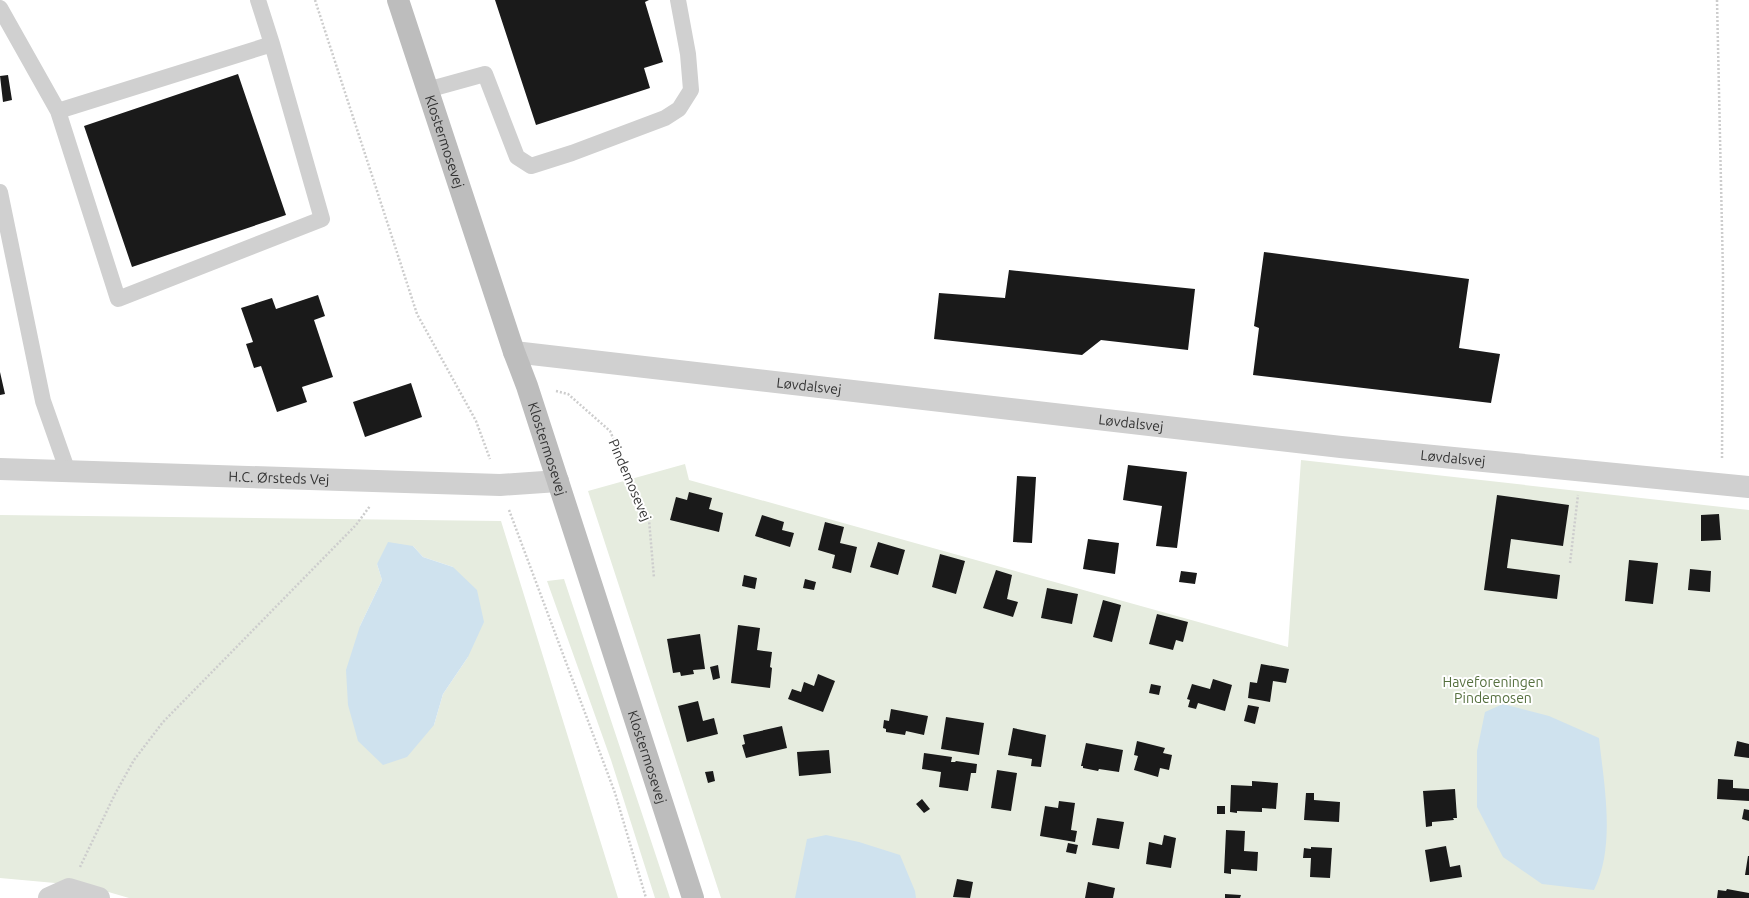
<svg xmlns="http://www.w3.org/2000/svg" width="1749" height="898" viewBox="0 0 1749 898" font-family="Ubuntu,sans-serif">
<style>
.green{fill:#e6ecdf;fill-rule:evenodd}
.water{fill:#cfe2ee}
.building{fill:#1a1a1a}
.lines{fill:none;stroke-linecap:round;stroke-linejoin:round}
.path{stroke:#cdcdcd;stroke-width:2.5;stroke-dasharray:2 2;stroke-linecap:butt}
.lane{stroke:#d0d0d0;stroke-width:16}
.street{stroke:#d0d0d0;stroke-width:22}
.secondary{stroke:#bdbdbd;stroke-width:22}
.labels{text-anchor:middle;dominant-baseline:central;stroke-width:4;stroke-linejoin:round;paint-order:stroke}
.street-label{font-size:14px;fill:#333;stroke:#fff}
.park-label{font-size:14px;fill:#56703f;stroke:#fff}
</style>
<rect width="100%" height="100%" fill="#fff"/>
<path class="green" d="M1301 460 1749 510V898H721L588 491 685 464 689 480 1288 647Z
M0 515 501 521 618 898H129L88 886 0 878ZM413 546 423 557 453 567 468 657 443 694 434 725 360 626 382 580 377 564Z
M564 579 670 898H655L611 760 547 581Z"/>
<path class="water" d="M388 542 413 546 423 557 453 567 477 590 484 622 468 657 443 694 434 725 407 757 383 765 358 741 348 705 346 670 360 626 382 580 377 564Z
M1503 704 1549 716 1599 738C1604 785 1616 846 1594 890L1542 884 1503 857 1477 807V751L1485 712Z
M826 835 859 842 900 855 915 891 916 898H795L807 839Z"/>
<path class="building" d="M495 0H649L645 2 663 62 644 68 650 88 536 125Z
M238 74 286 215 132 267 84 126Z
M8 75 12 100 3 102 0 76Z
M1264 252 1469 279 1459 348 1500 354 1491 403 1253 375 1259 328 1254 326Z
M1009 270 1195 289 1188 350 1101 340 1082 355 934 339 939 293 1005 298Z
M318 295 325 316 314 320 333 377 302 387 307 402 277 412 261 366 254 368 246 344 253 342 241 308 272 298 276 309Z
M0 372 5 394 0 395Z
M411 383 422 417 365 437 353 402Z
M1128 465 1187 472 1177 548 1156 546 1162 506 1123 500Z
M1017 476 1036 477 1032 543 1013 542Z
M689 492 712 498 709 509 723 513 719 532 670 520 676 497 687 500Z
M1497 495 1569 505 1563 546 1511 539 1507 568 1560 575 1557 599 1484 590Z
M1719 514 1721 540 1701 541V515Z
M762 515 784 522 782 530 794 533 790 547 755 536Z
M825 522 844 527 840 543 857 547 851 573 832 568 835 555 818 550Z
M1088 539 1119 543 1115 574 1083 569Z
M878 542 905 550 898 575 870 567Z
M940 554 965 561 956 594 932 587Z
M1629 560 1658 563 1653 604 1625 601Z
M1690 569 1711 571 1710 592 1688 590Z
M996 570 1012 575 1007 599 1018 602 1013 617 983 608Z
M1181 571 1197 573 1195 584 1179 582Z
M744 575 757 578 755 589 742 586Z
M805 579 816 582 814 590 803 588Z
M1047 588 1078 594 1072 624 1041 618Z
M1103 600 1121 605 1112 642 1093 637Z
M1157 614 1188 622 1183 642 1176 640 1173 650 1149 644Z
M738 625 760 628 757 650 772 652 770 667 772 668 770 688 731 683Z
M700 634 705 669 693 670 694 674 681 676 680 672 673 673 667 639Z
M1261 664 1289 669 1286 683 1273 681 1270 702 1248 698 1250 682 1257 683Z
M718 665 720 678 713 680 710 667Z
M818 674 835 681 823 712 788 699 792 689 801 692 804 682 814 686Z
M1213 679 1232 685 1225 711 1198 703 1196 709 1188 707 1190 700 1187 699 1192 684 1210 689Z
M1151 684 1161 686 1159 695 1149 693Z
M698 701 703 721 714 718 718 734 687 742 678 706Z
M1248 705 1259 707 1255 724 1244 721Z
M891 709 928 716 924 735 906 731 905 735 886 732V729L883 728 884 720 889 721Z
M946 717 984 723 979 755 941 749Z
M782 726 787 748 746 758 742 745 745 744 743 735Z
M1013 728 1046 735 1041 767 1031 766 1032 759 1008 755Z
M1137 741 1165 748 1163 753 1172 755 1169 770 1160 768 1158 777 1134 770 1138 756 1134 755Z
M1737 741 1749 744V758L1734 756Z
M1086 743 1123 750 1119 772 1099 769 1098 771 1083 768V766H1081Z
M829 750 831 773 799 776 797 752Z
M924 753 952 757 951 762H955L956 761 977 764 976 773H971L968 791 939 787 941 772 922 769Z
M997 770 1017 773 1011 811 991 808Z
M713 771 715 781 708 783 705 772Z
M1718 779 1733 780V788L1749 789V801L1717 799Z
M1252 781 1278 783 1276 809 1262 808V812L1237 811V813L1230 812 1231 785 1252 786Z
M1455 789 1457 818H1453L1454 820 1432 822V826L1426 827 1423 791Z
M1306 793H1314V800L1340 802 1339 822 1304 820Z
M922 799 930 809 924 813 916 804Z
M1059 801 1075 803 1071 830 1077 831 1075 842 1040 836 1045 806 1058 808Z
M1217 806H1225V814H1217Z
M1744 809 1749 810V821L1742 819Z
M1097 818 1124 822 1119 849 1092 845Z
M1226 830 1245 831 1244 851 1258 852 1257 871 1231 869V874L1224 873Z
M1164 835 1176 838 1171 868 1146 864 1149 842 1162 845Z
M1068 843 1078 845 1076 854 1066 852Z
M1446 846 1450 867 1460 865 1462 877 1430 882 1425 850Z
M1311 847 1332 848 1330 878 1310 877 1311 858H1303L1304 848 1311 849Z
M1748 856H1749V875H1745Z
M957 879 973 882 970 898 953 897Z
M1088 882 1115 888 1113 898H1085Z
M1727 889 1749 893V898H1717L1718 890 1726 891Z
M1225 894 1241 895 1240 898H1225Z"/>
<g class="lines">
<path class="path" d="M315 0 417 314 476 421 490 459
M1717 0 1723 274 1722 459
M556 391 568 394 610 431 649 520 654 578
M509 510 615 793 646 898
M1570 563 1578 495
M80 867 115 794 134 760 163 722 356 525 370 506"/>
<path class="lane" d="M0 8 58 111 118 299 322 219 272 44
M427 90 485 74 517 157 531 166 572 153 665 118 679 109 691 90 688 54 678 0
M58 111 272 44 258 0
M0 192 43 401 68 472"/>
<g class="street">
<path id="s1" d="M514 352 1341 447 1749 487"/>
<path id="s2" d="M0 469 500 485 558 481"/>
<path d="M49 898 69 889 99 898"/>
</g>
<path class="secondary" id="s3" d="M398 0 514 352 527 386 693 898"/>
</g>
<g class="labels">
<g class="street-label">
<text stroke="none"><textPath href="#s3" startOffset="149">Klostermosevej</textPath></text>
<text stroke="none"><textPath href="#s1" startOffset="297">Løvdalsvej</textPath></text>
<text stroke="none"><textPath href="#s1" startOffset="621">Løvdalsvej</textPath></text>
<text stroke="none"><textPath href="#s3" startOffset="473">Klostermosevej</textPath></text>
<text stroke="none"><textPath href="#s1" startOffset="945">Løvdalsvej</textPath></text>
<text stroke="none"><textPath href="#s2" startOffset="279">H.C. Ørsteds Vej</textPath></text>
<text transform="translate(630 480) rotate(67)">Pindemosevej</text>
<text stroke="none"><textPath href="#s3" startOffset="797">Klostermosevej</textPath></text>
</g>
<g class="park-label">
<text x="1493" y="682">Haveforeningen<tspan x="1493" dy="16">Pindemosen</tspan></text>
</g>
</g>
</svg>
